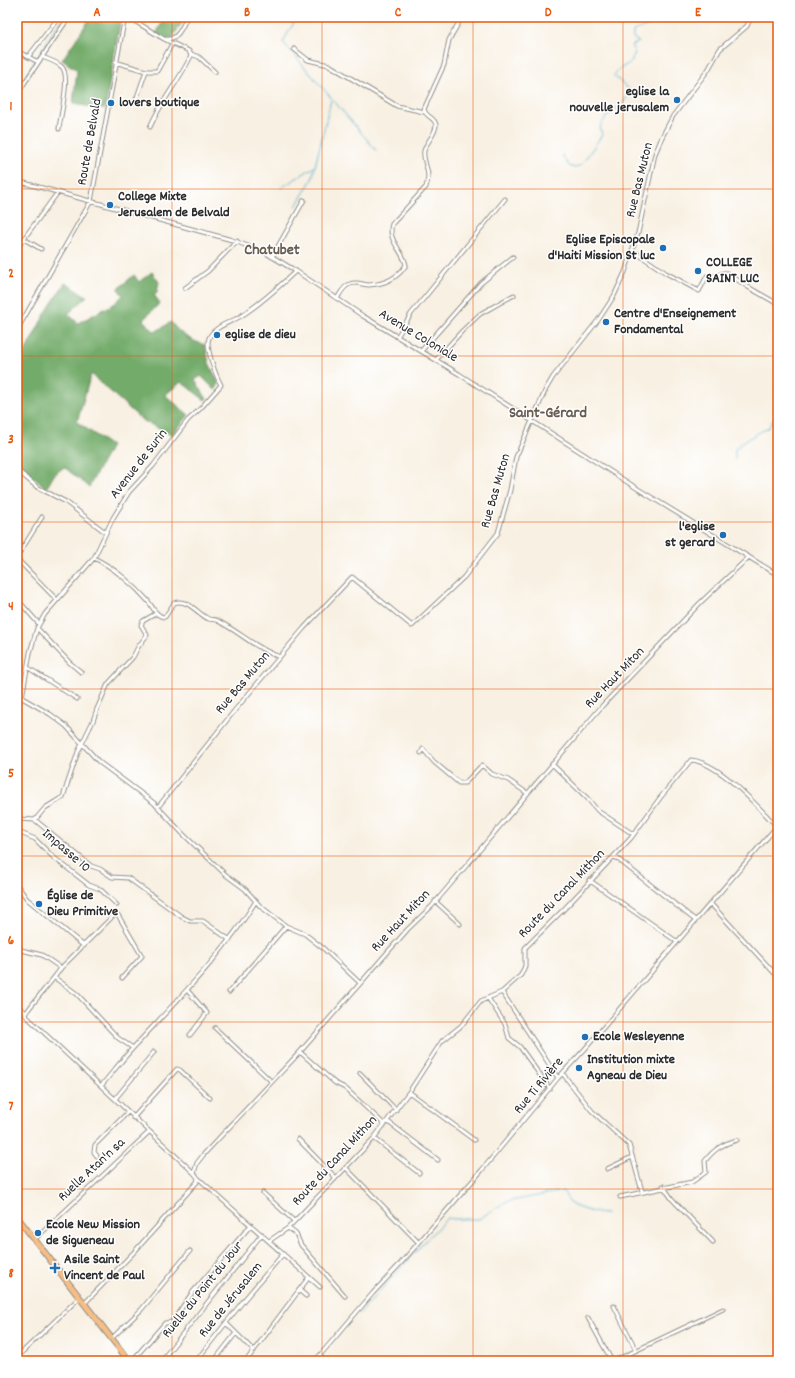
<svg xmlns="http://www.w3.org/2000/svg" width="795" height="1378" viewBox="0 0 795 1378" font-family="Dekko,sans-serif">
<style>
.forest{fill:#73ac6b;stroke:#4f6c4b}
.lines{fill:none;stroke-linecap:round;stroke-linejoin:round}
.stream{stroke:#50adce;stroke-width:1}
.minor-casing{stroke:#928e86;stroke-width:5}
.primary-casing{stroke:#928e86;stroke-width:7}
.minor{stroke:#fff;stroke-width:3}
.primary{stroke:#f6be86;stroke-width:5}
.grid{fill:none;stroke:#e8590c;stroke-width:1;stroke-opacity:0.55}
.poi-dot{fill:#1f6fb2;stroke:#fff;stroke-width:1.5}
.labels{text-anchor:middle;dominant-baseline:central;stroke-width:3;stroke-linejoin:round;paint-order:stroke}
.poi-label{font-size:14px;font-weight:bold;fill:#2b2b2b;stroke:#fff;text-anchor:start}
.street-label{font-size:14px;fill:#2b2b2b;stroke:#fff}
.quarter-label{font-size:16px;font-weight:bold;fill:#695e51;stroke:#fff}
.neatline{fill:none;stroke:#e8590c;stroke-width:1.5}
.grid-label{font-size:13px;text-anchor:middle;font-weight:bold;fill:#e8590c}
</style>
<rect width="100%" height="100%" fill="#fff"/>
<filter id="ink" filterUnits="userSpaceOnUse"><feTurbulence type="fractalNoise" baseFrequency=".025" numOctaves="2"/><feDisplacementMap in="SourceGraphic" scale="8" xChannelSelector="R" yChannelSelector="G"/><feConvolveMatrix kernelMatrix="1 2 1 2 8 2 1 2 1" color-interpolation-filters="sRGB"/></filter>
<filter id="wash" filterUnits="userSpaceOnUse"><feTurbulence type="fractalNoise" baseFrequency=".012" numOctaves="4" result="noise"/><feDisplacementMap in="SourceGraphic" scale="16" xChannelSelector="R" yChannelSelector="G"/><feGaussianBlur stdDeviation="0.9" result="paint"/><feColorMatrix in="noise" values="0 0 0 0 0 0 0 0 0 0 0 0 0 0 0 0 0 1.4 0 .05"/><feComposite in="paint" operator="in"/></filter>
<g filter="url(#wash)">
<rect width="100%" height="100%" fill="#f8f0e2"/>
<path class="forest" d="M91 17H126L120 23 105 109 73 104 77 70 62 60Z
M165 17H186L172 38 165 40 156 34Z
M152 272 159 282 157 292 154 295 160 303 143 320 155 332 171 322C179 334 192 341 205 345L209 363 219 384 215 390 201 376 195 380 207 399 205 400 181 382 165 395 189 415 172 435 142 420 91 374 77 422 111 446 89 487 64 467 54 475 46 489 43 488 44 486 19 466 20 430 17 427V367L46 312 65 283 87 296 68 314 78 323 114 304 123 295 118 289 134 275 139 282Z"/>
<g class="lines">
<path class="stream" d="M297 17 283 42 376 150
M17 89 63 17
M562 155 569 166 575 168 582 164 602 135 600 127C602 123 605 119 607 116 617 107 627 104 629 89L614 76 618 70 631 62 635 52 631 46 639 42 633 38V31L652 24 651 17
M281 188 314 167
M296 206 312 179 331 100
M735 459V449L744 441 769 427 778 410
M429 1237 447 1218 453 1219H479L505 1202 563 1191C566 1195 567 1199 570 1203 573 1207 600 1215 606 1214
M360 1313 428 1238"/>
</g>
</g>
<g filter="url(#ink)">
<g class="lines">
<defs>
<path id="minor" d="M294 49 308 60 329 65 397 106 424 112
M17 51 38 62
M191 54 199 57 215 72
M28 57 59 17
M42 57C48 59 57 62 62 67 71 76 60 117 59 129
M115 62 146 71
M17 94 69 17
M136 100 146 71H157L172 44
M150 127C161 101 179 81 191 56L189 51 166 40
M17 181 232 240 266 253 296 271 363 316 459 374 638 489 778 575
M24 239 41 249
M17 248 58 192
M632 250 666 273 699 291 707 276H716L723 273H727L748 287 778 304
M272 257 304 200
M185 288 208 271 237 241
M338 297C341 292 344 286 350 284 357 281 363 285 369 285 384 284 398 278 406 265 403 250 387 241 392 224L426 187C432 170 422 163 424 151 426 142 436 134 436 125 435 117 425 117 424 109L444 65 449 40 462 17
M17 330 91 201 124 22 127 20H133L164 39C178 41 182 27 187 17
M397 337 411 314 505 199
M422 350 481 283 513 257
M436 360 462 331 480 314 514 295
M17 470 37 487 66 502 105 532
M17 557 42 517
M94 558C113 567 134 585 148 601 153 607 156 617 165 617L174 603C189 598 198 615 209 619 212 620 215 619 218 621 240 632 256 649 280 657
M17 559 56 599
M17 599 39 624
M37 628 70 663 81 672
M27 667 77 699
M17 695 50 714 66 726 99 762 154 803 183 834 226 875 245 889 260 906 286 926 305 934 324 949 360 983
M17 705 22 697 30 653 37 628 45 614 94 558 113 518 129 492 153 466 188 420 200 409 221 385C216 376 205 347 209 338 214 326 232 322 241 316 262 303 278 287 296 271
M421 753 423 749 434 762 459 783H465L482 765 492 774 508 780 527 793
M552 764 587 798 598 811 633 834
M158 807 235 710 304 628 352 577 412 626 464 577 498 533 510 490 516 457 546 389 553 377 599 319 614 296 625 272 638 233 655 154 662 137 673 116 708 70 720 49 747 26 751 17
M17 817 19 827 17 837
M18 819 35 820 91 866 100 869 112 877 128 878 182 917 190 921H203L230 940
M35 820 45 808 63 797 78 752 93 721 97 709 108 684 133 657 138 647 147 635 141 625 143 621 157 613
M18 832 35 839 53 857 89 885 100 889 117 905
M614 856 695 920
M589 880 676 941
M17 885 27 899 84 946
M435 901 460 924
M710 903 778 977
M17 949 42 955 61 968 114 915H118L142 956 122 978
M61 968C56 977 26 1010 25 1015L194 1173
M55 978 77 994 118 1038 133 1048
M187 990 207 1013 190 1035
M229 992 286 926
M502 992 558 1078
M488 998 505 1024 509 1038 520 1047 550 1089
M17 1006 25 1012
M215 1028 271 1081
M300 1052 335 1083 345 1088 385 1125
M17 1056 21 1049
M360 1073 396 1110
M563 1074 592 1111 629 1145 642 1191
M101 1086C112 1073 122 1060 133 1048 176 1001 222 956 256 901
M409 1092 474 1140
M115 1099 154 1052
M133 1118 177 1069 180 1070 210 1098
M387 1121 438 1160
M374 1138 419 1173
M298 1139 336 1178
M97 1156 94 1152 95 1145 128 1112
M346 1168 419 1243
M607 1169 632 1157
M198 1178 320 1287
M663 1186 672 1199 713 1242
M263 1193 294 1221
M620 1197 692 1182 706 1172 705 1161C714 1149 723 1144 737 1140
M288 1228 296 1234 301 1245 345 1296
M34 1240 149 1132
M269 1241 288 1228 374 1138 409 1092 442 1041 461 1026 481 1001 502 992 521 975 525 966V948L566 907 631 838 660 798 691 760C721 763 756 806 777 826
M299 1290 306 1296
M84 1304 135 1251 197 1182 198 1178 194 1173 197 1163 204 1154 300 1052 408 929 432 906 602 706 700 603 749 557
M614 1306 636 1350
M588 1318 612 1361
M226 1323 254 1351
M111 1339 141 1310 190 1251
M320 1355 324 1361
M17 1357 79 1298
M132 1361 165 1323 172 1322 192 1293 251 1225
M161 1361 262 1234
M196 1361 244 1300 283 1254
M214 1361 236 1333
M246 1361 309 1277
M315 1361 373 1293 401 1263 482 1170 558 1078 584 1050 778 825
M614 1361 723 1309"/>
<path id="primary" d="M17 1217 129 1361"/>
</defs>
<use href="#minor" class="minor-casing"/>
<use href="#primary" class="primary-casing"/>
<use href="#minor" class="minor"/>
<use href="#primary" class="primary"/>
</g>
</g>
<path class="grid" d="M172 17V1361M322 17V1361M473 17V1361M623 17V1361M17 189H778M17 356H778M17 522H778M17 689H778M17 856H778M17 1022H778M17 1189H778"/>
<g class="poi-dot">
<circle cx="677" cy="100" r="4"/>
<circle cx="111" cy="103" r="4"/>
<circle cx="110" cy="205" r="4"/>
<circle cx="663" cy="248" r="4"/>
<circle cx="698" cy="271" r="4"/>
<circle cx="606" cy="322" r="4"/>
<circle cx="217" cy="335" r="4"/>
<circle cx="723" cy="535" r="4"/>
<circle cx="39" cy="904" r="4"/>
<circle cx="585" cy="1037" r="4"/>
<circle cx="579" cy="1068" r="4"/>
<circle cx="38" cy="1233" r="4"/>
<path d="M53 1262h4v4h4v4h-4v4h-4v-4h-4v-4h4z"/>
</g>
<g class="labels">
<g class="poi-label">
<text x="669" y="92" text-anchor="end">eglise la<tspan x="669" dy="16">nouvelle jerusalem</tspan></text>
<text x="119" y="103">lovers boutique</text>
<text x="118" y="197">College Mixte<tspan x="118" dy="16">Jerusalem de Belvald</tspan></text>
<text x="655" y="240" text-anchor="end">Eglise Episcopale<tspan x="655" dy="16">d'Haiti Mission St luc</tspan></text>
<text x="706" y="263">COLLEGE<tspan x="706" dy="16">SAINT LUC</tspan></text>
<text x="614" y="314">Centre d'Enseignement<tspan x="614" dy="16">Fondamental</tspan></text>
<text x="225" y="335">eglise de dieu</text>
<text x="715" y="527" text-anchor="end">l'eglise<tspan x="715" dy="16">st gerard</tspan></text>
<text x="47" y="896">Église de<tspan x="47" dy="16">Dieu Primitive</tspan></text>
<text x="593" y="1037">Ecole Wesleyenne</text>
<text x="587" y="1060">Institution mixte<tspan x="587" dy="16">Agneau de Dieu</tspan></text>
<text x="46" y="1225">Ecole New Mission<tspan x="46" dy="16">de Sigueneau</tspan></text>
<text x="64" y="1260">Asile Saint<tspan x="64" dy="16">Vincent de Paul</tspan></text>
</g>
<g class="street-label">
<text transform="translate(90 142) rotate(-80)">Route de Belvald</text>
<text transform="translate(640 180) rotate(-76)">Rue Bas Muton</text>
<text transform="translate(418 336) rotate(31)">Avenue Coloniale</text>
<text transform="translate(139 464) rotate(-52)">Avenue de Surin</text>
<text transform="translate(496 491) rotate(-74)">Rue Bas Muton</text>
<text transform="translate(615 678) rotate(-46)">Rue Haut Miton</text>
<text transform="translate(243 683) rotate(-50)">Rue Bas Muton</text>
<text transform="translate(66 851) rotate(41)">Impasse 10</text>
<text transform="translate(562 894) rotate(-46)">Route du Canal Mithon</text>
<text transform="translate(401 921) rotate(-47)">Rue Haut Miton</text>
<text transform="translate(539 1086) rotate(-50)">Rue Ti Rivière</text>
<text transform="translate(335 1161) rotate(-47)">Route du Canal Mithon</text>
<text transform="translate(92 1170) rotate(-43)">Ruelle Atan'n sa</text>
<text transform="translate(203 1290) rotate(-51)">Ruelle du Point du Jour</text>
<text transform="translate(231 1300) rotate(-51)">Rue de Jérusalem</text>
</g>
<g class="quarter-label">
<text x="272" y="250">Chatubet</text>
<text x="548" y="413">Saint-Gérard</text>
</g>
</g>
<rect width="795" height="1378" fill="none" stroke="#fff" stroke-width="44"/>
<rect x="22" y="22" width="751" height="1334" class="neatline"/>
<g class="grid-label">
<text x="97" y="16">A</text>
<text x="247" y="16">B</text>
<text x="398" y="16">C</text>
<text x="548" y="16">D</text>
<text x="698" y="16">E</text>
<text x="11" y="110">1</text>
<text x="11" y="277">2</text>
<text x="11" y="443">3</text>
<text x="11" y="610">4</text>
<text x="11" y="777">5</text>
<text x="11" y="944">6</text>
<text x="11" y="1110">7</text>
<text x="11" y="1277">8</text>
</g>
</svg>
